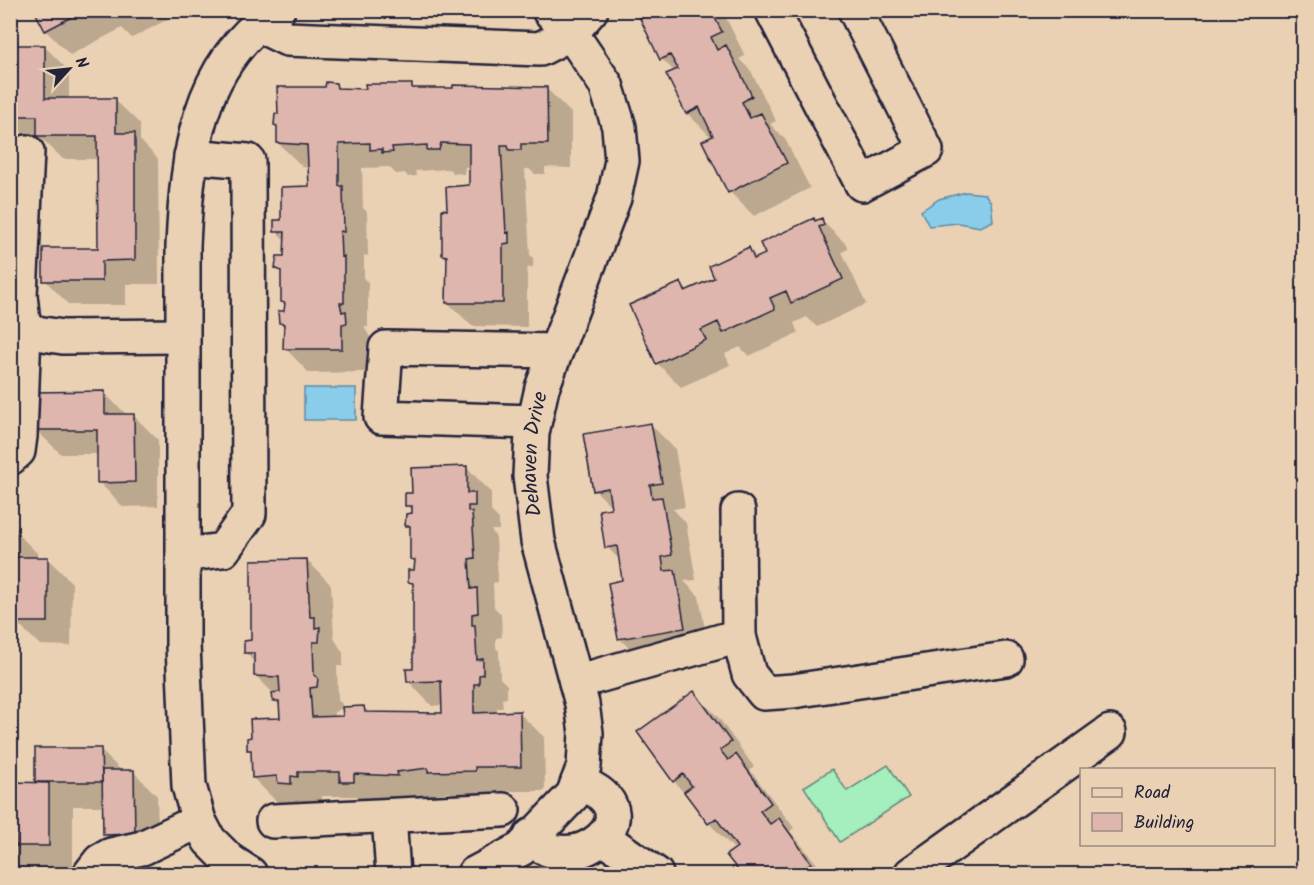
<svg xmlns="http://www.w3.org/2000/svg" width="1314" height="885" viewBox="0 0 1314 885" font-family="Kalam,sans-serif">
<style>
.green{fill:#a5eebd;stroke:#64887c;stroke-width:1.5}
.water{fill:#89cdeb;stroke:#6089a5;stroke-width:1.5}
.shadow{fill:#0003}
.building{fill:#deb6ad;stroke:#22223b;stroke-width:1.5}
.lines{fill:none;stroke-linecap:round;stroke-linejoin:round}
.minor-casing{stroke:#22223b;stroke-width:38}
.minor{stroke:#ebd1b3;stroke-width:33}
.labels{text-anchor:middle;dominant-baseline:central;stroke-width:6;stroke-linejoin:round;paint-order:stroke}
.street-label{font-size:21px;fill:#22223b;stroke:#ebd1b3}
</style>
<rect width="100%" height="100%" fill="#ebd1b3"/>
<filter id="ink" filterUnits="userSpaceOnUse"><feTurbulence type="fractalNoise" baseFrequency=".0167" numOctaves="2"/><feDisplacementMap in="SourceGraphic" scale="12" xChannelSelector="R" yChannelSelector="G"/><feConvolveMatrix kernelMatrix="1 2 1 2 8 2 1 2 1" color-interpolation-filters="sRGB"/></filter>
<g filter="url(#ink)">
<path class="green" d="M888 765 909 797 840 842 804 787 832 769 847 791Z"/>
<path class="water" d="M966 192 985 194 991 202 993 221 980 227 958 223 929 226 921 211 939 199Z
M304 388H356V420H304Z"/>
<path class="shadow" d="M36 10H185L132 38 122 28 70 55 46 31Z
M637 10H722L745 56 739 59 751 71 776 121 770 124 785 139 810 188 754 216 730 192 712 138 687 113 675 72 662 59Z
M10 47H45L69 71V100H115L140 124V140L158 159 159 284H126V305H69L45 280 99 250V159H63L43 140H30L10 121Z
M335 84 340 89 367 90 412 86 415 90 546 88 571 113V168L545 167V174H535L529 169H525L530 255 533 258V267L527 268V327L472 326 447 302 448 260 443 255 449 212 471 187V167H465L464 174 453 173 449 169 415 171 417 176 408 177 405 173 396 174 389 167 362 168 363 208 367 212 368 256 364 255V279L368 282V327H364L370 337 371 347 366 348V372L309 373 285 348V328L281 323 287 306 282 302V273L277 268 286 258V242L276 231 310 188 309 168 303 167 278 143V128L275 125Z
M821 220 846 244 848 249 842 252 866 304 817 327 807 317 794 323 798 333 749 356 740 347 725 354 730 365 681 387 657 363 680 283 688 291 716 279 749 249 758 259Z
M104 393 127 415H133L158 440V506L123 507 99 482 98 454H61L36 430Z
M650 424 675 449 685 507 673 509 686 523 696 580 684 581 699 596 709 652 644 663 620 639 610 584 624 582 621 561 607 547 614 509 595 490Z
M467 468 491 492V511L499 519V530H491L496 538 498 582 493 583 494 607 501 614 502 637 496 638V648L499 651 500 678 507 685V698L502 699 503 708H497V713H519L544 737 545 791H498L499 795 454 796 450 792 421 796V800L378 798V806H366L356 796H322V801L314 800 315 808 304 807 298 801 277 802 253 778 252 753 249 749 281 720V707L275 701 274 694 256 676 255 663 245 652 307 560 331 585 334 638 343 653V666H337L338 700 342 704 341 709 334 712V717H344L364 707 370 714 443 715V705L432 706 408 681 414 670 415 587 409 582 415 572 416 563 412 559V530L407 525 413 511 407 505 413 494Z
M10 530H14L38 554V559H48L72 583 71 646 40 645 15 621 16 590H10Z
M694 693 718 717 754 767 750 770 794 828 790 831 825 874H743L729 855 739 847 737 845 733 848 709 823 674 781Z
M36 750H100L122 771H133L157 796 159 858 129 859 104 834V806H73V870H39L40 874H10V842H17L36 784Z
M117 866 162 874H115Z"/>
<path class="building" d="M34 10H85L45 31Z
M636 10H711L722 32 711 37 717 50 726 45 752 96 742 102 750 118 761 113 787 163 728 193 702 141 713 136 699 107 686 114 666 74 678 69 670 55 660 60Z
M10 45H45V98H116V133H135V260L102 261V281H43V248H98L97 136H37V116H10Z
M326 82 336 83 337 88 366 89 365 84H412V88H453V85L547 87 548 144H521V150H509L508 145H501L506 233 509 232V243L503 244V303H446L447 256 442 255V209L447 210 446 187 469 185V144L441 143 439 150H427V145L392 147 393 152 382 153V149L370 150V143L339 144V186H343L344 232 340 231 341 257 344 256V303H340L342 312 346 311 347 323 342 324V349H283L284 324 279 323 278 311H284L285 303 281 302V271L275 268 277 256H284L285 232H274V220H281V187L309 186 307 145 277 143V126L274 125 275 114H278L277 87H325Z
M814 218 815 221 822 218 824 225 819 227 843 279 791 303 786 291 770 298 775 309 723 333 718 322 701 330 706 340 656 364 629 305 681 282 685 291 714 278 709 266 749 247 754 259 765 254 760 243Z
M105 391V414H134L135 482 97 483V430H35L34 392Z
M651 423 662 483 650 485 652 498 662 497 672 555 662 557 664 571 675 570 685 628 618 639 608 583 622 580 617 546 605 548 599 510 611 508 608 488 593 491 583 434Z
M467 466V493H475V506H468V511L472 512 475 558 469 559 471 589 477 588 478 613 472 614V625H475L477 660 483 659V674L479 675V684H474V713L520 711 521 767H475V771L428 772V768L397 772 398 776 354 774V782H340V772H298V777L291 776V784L278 783 277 776 252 778 251 750H247V738L251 737 250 719 280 718 279 701H273L272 693 280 692 279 677 254 676V653H244V641L251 640V560L307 559 310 617H315V628L320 627 319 642H313L314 675 318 678 317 687 310 688 312 717 343 716 342 707 364 706 365 712 442 713 441 681 407 682 406 669H413V583L408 582V570H414L415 560 410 559V526H405L406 514 412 513V506H405V493H412L411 468Z
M10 529H15L14 566H10Z
M14 557H48V622H14Z
M694 691 731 742 720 750 728 760 736 754 771 803 760 811 770 824 779 818 811 863 795 874H741L726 855 737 847 716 818 708 824 684 792 692 786 683 774 673 782 637 732Z
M35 748H101L102 782H35Z
M102 770H134L135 834 103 835Z
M14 782 49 783V846H16Z
M10 840H15L16 873H10Z
M116 864 171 874H114Z"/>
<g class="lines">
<defs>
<g id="minor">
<path d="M772 10 862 184 926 150 855 10"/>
<path d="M258 25 287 39 540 49 571 33 591 10"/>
<path d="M10 329 63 337 182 336"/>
<path d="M534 422 381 417 386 348 556 351"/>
<path d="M10 458 18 451 20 436 24 331 20 295 27 152"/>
<path d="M738 511 739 636 749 674 764 693 793 691 1006 659"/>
<path d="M183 555 223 550 249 514 248 161 191 156"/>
<path d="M576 682 739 636"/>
<path d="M389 816 393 874"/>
<path d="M273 821 503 810"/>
<path d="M531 836C568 885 663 813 578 782"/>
<path d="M608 841 656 874"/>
<path d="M90 874 100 861 111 855 142 848 199 821"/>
<path d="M250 874 230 861 209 840 199 821 189 786 183 645V246C187 157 196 64 278 10"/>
<path id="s1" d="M474 874 521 849 573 795 584 766 586 733 582 704 538 541 530 476 532 433 542 388 614 198 622 161 619 127 606 85 571 33 549 10"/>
<path d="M911 874 1110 732"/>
</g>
</defs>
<use href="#minor" class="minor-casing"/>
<use href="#minor" class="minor"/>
</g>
</g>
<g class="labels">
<g class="street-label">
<text stroke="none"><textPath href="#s1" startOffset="478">Dehaven Drive</textPath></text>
</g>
</g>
<rect width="1314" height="885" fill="none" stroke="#ebd1b3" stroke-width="36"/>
<rect x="18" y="18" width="1278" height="849" fill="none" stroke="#22223b" stroke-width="2" filter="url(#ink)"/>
<rect x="1080" y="768" width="195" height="78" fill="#ebd1b3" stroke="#9b8b83" stroke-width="1.5"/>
<rect x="1092" y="788" width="30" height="9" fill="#ebd1b3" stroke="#9b8b83" stroke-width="1.5"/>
<text x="1134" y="798" font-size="18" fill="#22223b">Road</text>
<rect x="1092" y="813" width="30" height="18" fill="#deb6ad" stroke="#9b8b83" stroke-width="1.5"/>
<text x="1134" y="828" font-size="18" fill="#22223b">Building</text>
<g transform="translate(69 69) rotate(63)" stroke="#ebd1b3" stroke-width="4.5" paint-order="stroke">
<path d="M0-4.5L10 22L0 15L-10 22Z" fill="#22223b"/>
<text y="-9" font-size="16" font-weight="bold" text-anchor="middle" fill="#22223b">N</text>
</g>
</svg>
